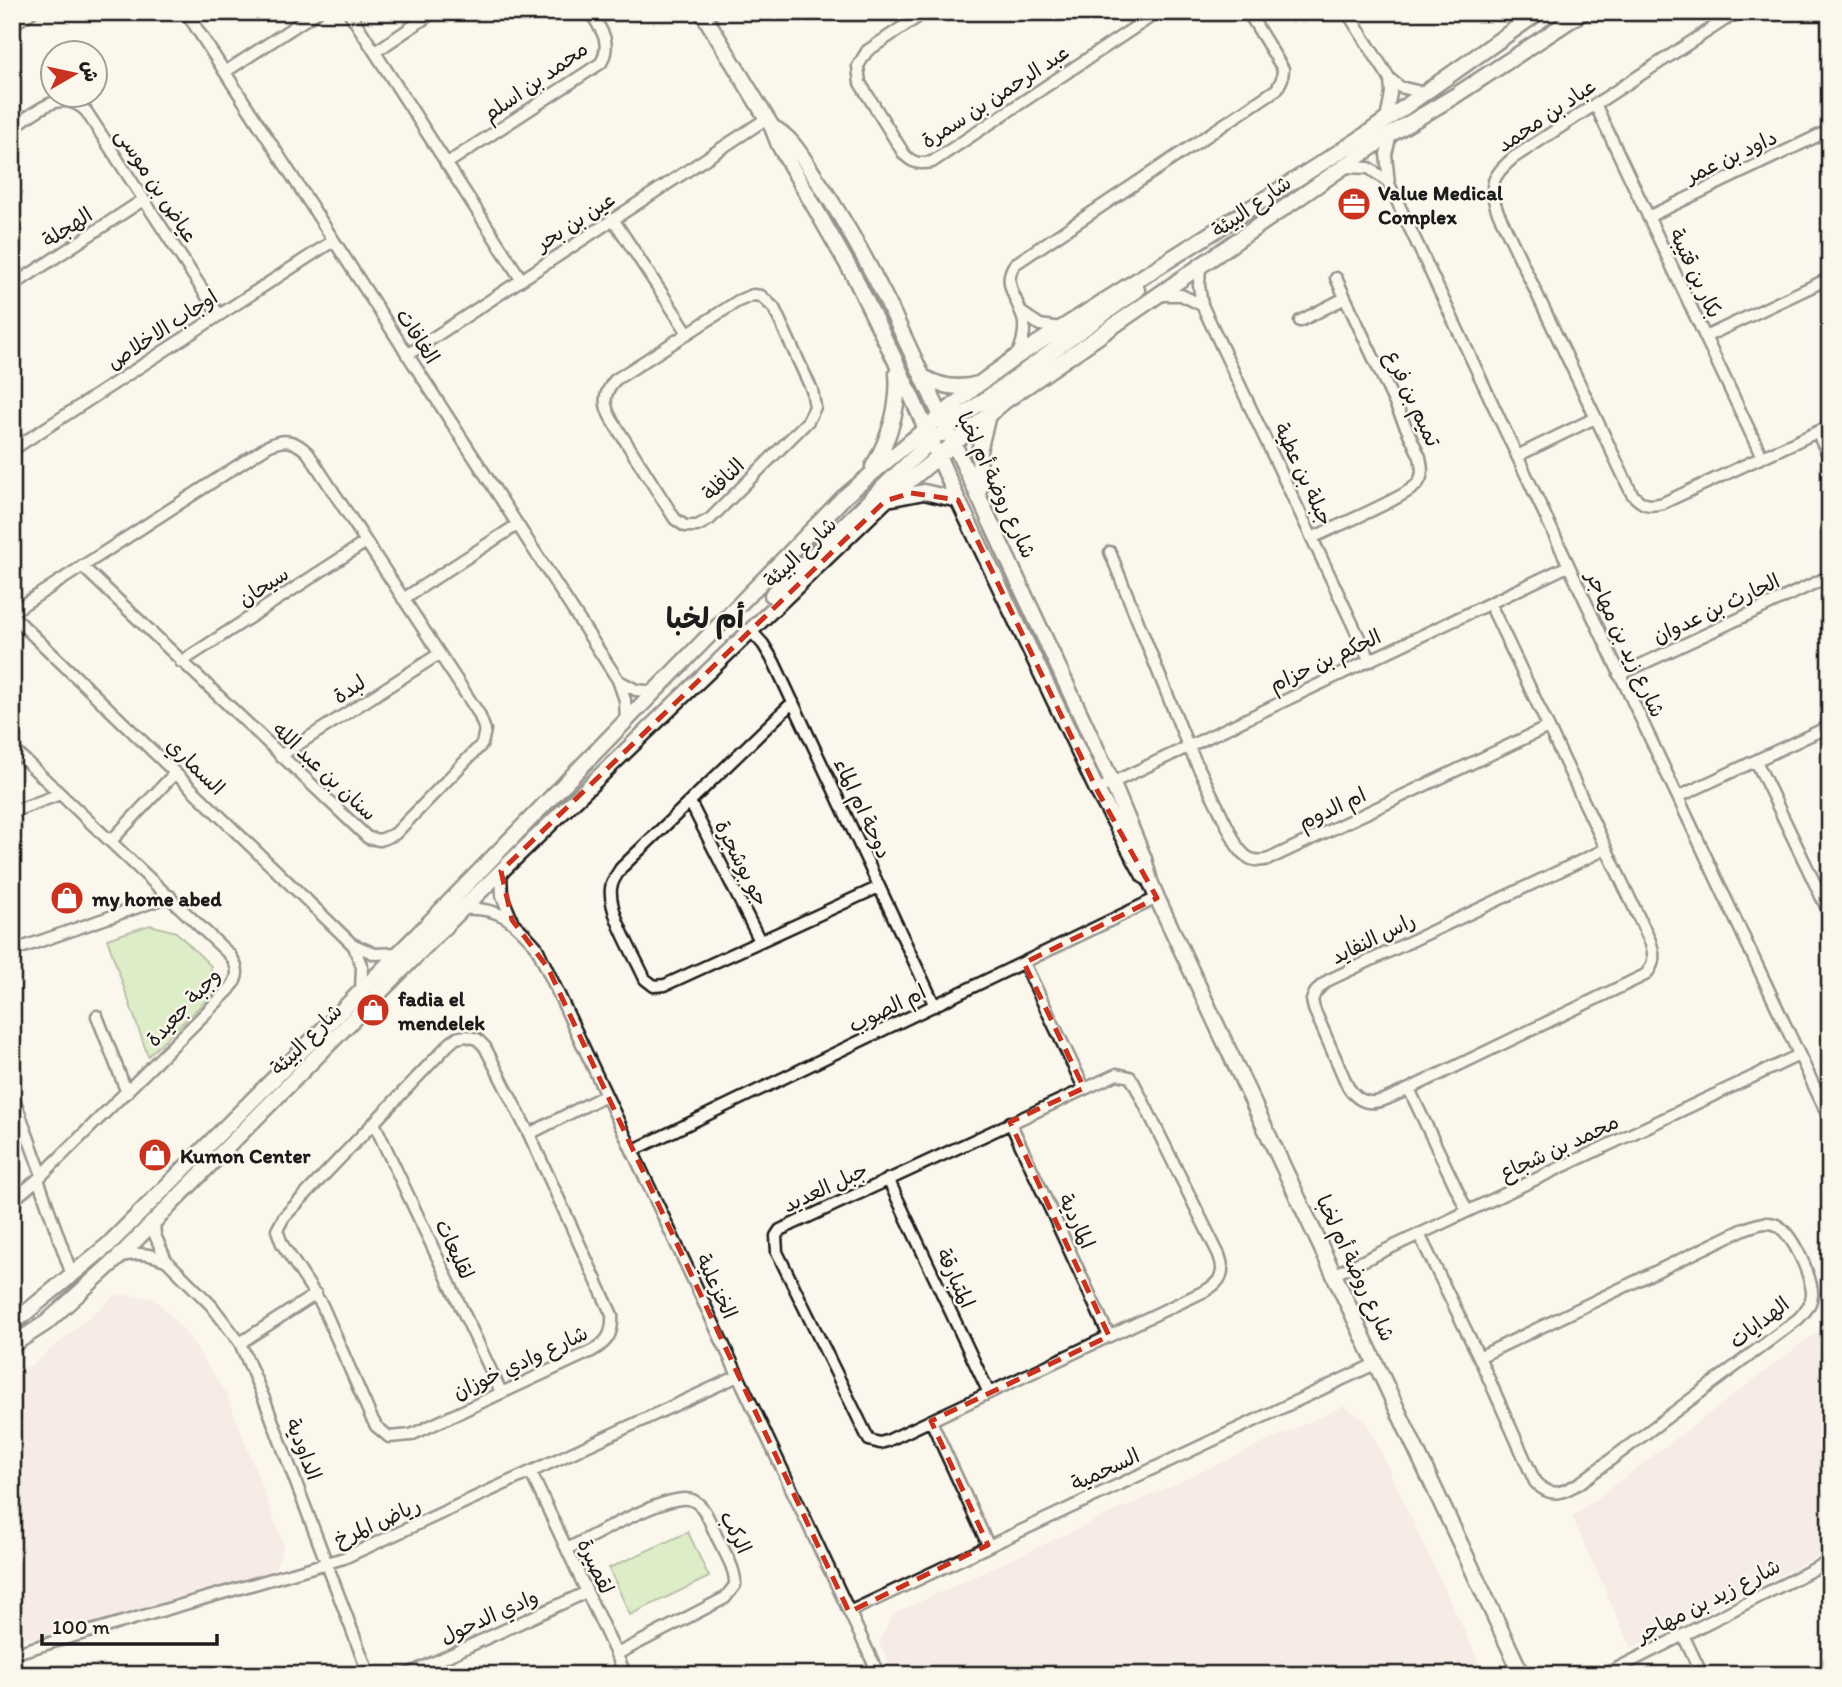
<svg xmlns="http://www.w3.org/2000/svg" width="1842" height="1687" viewBox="0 0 1842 1687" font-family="Itim,'Playpen Sans Arabic',sans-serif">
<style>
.built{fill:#f0dddc}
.green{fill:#b8df9a;stroke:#6a7e5b;stroke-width:2}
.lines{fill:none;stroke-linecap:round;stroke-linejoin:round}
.street-casing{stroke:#1c1c1c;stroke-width:15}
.secondary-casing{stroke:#1c1c1c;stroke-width:19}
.street{stroke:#fbf7ec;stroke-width:10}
.secondary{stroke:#fbf7ec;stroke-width:14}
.marked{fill:none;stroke:#c8321e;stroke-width:5;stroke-dasharray:14 9;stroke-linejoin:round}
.labels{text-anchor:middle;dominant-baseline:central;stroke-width:5;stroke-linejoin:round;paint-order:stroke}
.street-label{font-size:21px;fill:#1c1c1c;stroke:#fbf7ec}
.poi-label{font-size:21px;font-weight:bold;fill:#1c1c1c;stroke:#fbf7ec;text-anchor:start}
.district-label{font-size:28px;font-weight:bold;fill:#1c1c1c;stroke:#fbf7ec}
</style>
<rect width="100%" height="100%" fill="#fbf7ec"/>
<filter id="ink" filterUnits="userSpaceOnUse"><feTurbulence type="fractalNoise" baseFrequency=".0143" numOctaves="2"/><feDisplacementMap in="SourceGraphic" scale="14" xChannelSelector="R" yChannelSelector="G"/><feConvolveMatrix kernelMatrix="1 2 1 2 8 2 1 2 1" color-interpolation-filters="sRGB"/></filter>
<g filter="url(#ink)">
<path class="built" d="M117 1294 154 1298 186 1333 227 1395 284 1545 275 1570 35 1640 15 1633 12 1624V1377L33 1364Z
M1830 1322V1551L1631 1648 1572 1517Z
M1344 1406 1366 1421 1485 1675H894L879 1643 893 1614Z"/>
<path class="green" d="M150 925 176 932 211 966 213 994 148 1056 107 939Z
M688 1532 709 1577 630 1615 609 1568Z"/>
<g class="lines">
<defs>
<path id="street" d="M186 12 618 680 625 700 626 721
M349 12 521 279
M925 12 867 51 858 66 860 83 904 154C913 164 920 164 932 162L1158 12
M1347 12 1390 79 1400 87 1425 93
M1737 12 1513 158C1493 175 1488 184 1497 210L1632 494C1642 505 1649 507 1663 503L1830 426
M12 25 32 12
M375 52 434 12
M225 72 317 12
M1595 104 1762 457
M1386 120 1391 93 1390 79
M12 128C35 113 61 86 86 111L219 315
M1391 135 1386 154 1389 184 1830 1120
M446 164 601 63C612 43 602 30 590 12
M1347 167 1369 168 1387 181
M1648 217 1830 130
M613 219 688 333
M1200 266 1199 286 1202 305 1370 661
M12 286 143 200
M753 295 761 296 774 308 812 390 815 407 808 421 710 519 697 526H685L675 519 612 420C603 404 603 394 615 380L738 301Z
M1160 295H1181L1202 305
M1022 313 1040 325 1061 328
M1300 321 1345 298
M1705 337 1830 278
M407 355 766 119
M1017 356C1022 345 1025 334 1024 323 1021 302 1000 284 1015 264L1277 89 1282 79 1283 69 1248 12
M1817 432 1830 459
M12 450 333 241
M1517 456 1595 418
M1312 538C1332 528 1407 497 1417 484 1424 476 1422 467 1420 457L1336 278
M1110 552 1188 746 1237 846C1246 859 1254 863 1269 859L1548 727
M403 599 517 525
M1490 604 1650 941C1655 955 1655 965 1645 975L1409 1089C1385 1099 1366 1114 1348 1087L1314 1009 1312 1000 1315 993 1321 986 1329 980 1606 849
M12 612 268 446C285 438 295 440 308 453L479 714 485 730 482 744 395 834 380 840 368 838 82 566
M12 615 352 944 375 954 399 953
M751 631 763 644 774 662 935 1006
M181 662 366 542
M1619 675 1830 576
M619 681 636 690 656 692
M793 702 621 868C617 874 612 881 611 888 608 913 635 956 645 979L654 986 665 985 879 887
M12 748 230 955C239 968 240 977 229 990L38 1179 12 1201
M280 756 439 654
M1756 761 1830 915
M1097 790 1568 566
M1678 797 1830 726
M690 802 760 941
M12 812 60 794
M111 841 175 773
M501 871 502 896 512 920
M462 909C499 906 513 920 536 946L879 1675
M353 944 362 967 361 990
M12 951 170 896
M1024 963 1084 1088
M97 1016 127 1093
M466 1036 477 1039 485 1047 529 1134 612 1315C613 1333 608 1342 592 1351L411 1435 389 1437 376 1426 371 1417 322 1305 282 1244 277 1230 284 1217 447 1046 456 1038Z
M1117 1074 1130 1077 1134 1083 1219 1255C1226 1273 1221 1282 1205 1291L887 1441 880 1443 869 1440 777 1252 776 1236 780 1230Z
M1409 1089 1467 1211
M12 1093 42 1175
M1010 1122 1109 1336
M374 1123 501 1392
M529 1134 606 1095
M632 1151 1157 898
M38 1179 72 1275
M888 1179 989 1393
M154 1222 155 1235 166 1260 211 1305 240 1343 265 1401 369 1675
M1419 1234 1479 1357 1535 1482C1551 1499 1563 1493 1581 1482L1798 1319C1805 1312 1811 1305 1812 1295 1813 1278 1791 1229 1774 1224 1763 1221 1752 1226 1742 1230L1479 1357
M120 1256C137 1253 149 1253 165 1260
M1335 1274 1799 1055
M240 1343 316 1294
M931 1421 988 1545
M531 1473 626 1675
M567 1549C590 1538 670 1491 692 1500 705 1505 710 1523 716 1535 723 1550 736 1568 735 1585L725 1598 617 1654
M849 1612 1377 1363
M1683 1635 1702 1675
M12 1654 344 1558 738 1376
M12 1666 15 1675
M406 1675 587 1592
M1604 1675 1830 1561
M1816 1675 1830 1668"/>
<path id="secondary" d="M702 12 772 127 779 145 854 276 895 360 958 500 1044 679 1097 790 1144 876
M772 127C792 137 802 157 814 175 843 217 867 261 890 307L1112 782 1144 859 1150 881 1157 898 1522 1675
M923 377C941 387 958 390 978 384
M942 434 947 427 1137 290
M873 467C890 437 900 407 897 373
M980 488 979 451 988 415
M893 498 924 492 958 500
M772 595 936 436
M12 1324 108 1245 424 928 844 497 979 384 1016 357 1358 140 1539 12
M12 1345 46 1323 120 1256 462 909 885 501 1005 401 1391 134 1453 97 1583 12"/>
</defs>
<use href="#street" class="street-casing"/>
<use href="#secondary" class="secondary-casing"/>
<use href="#street" class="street"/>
<use href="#secondary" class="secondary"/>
</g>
</g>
<path d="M0 0H1842V1687H0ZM911 493 958 500 1097 790 1157 898 1024 963 1084 1088 1010 1122 1109 1336 931 1421 988 1545 849 1612 548 968 512 920 501 871 885 501Z" fill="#fbf7ec" fill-opacity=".55" fill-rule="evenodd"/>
<path class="marked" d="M911 493 958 500 1097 790 1157 898 1024 963 1084 1088 1010 1122 1109 1336 931 1421 988 1545 849 1612 548 968 512 920 501 871 885 501Z"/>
<defs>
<symbol id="office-disc" viewBox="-11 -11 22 22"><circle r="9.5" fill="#c8321e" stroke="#fbf7ec"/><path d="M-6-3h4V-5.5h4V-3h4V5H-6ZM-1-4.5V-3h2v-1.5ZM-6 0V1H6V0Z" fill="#fff"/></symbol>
<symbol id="shop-disc" viewBox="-11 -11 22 22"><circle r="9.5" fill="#c8321e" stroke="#fbf7ec"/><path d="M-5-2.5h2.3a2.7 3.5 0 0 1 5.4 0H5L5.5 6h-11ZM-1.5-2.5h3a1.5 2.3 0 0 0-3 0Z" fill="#fff"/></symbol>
</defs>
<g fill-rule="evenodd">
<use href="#office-disc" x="1335" y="185" width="38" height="38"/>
<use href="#shop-disc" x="48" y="879" width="38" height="38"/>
<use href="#shop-disc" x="354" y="991" width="38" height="38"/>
<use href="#shop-disc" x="136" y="1136" width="38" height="38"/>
</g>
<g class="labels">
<g class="street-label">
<text transform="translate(535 81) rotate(-35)">محمد بن اسلم</text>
<text transform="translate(995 96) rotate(-33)">عبد الرحمن بن سمرة</text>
<text transform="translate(1546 115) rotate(-34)">عباد بن محمد</text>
<text transform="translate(1731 156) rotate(-25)">داود بن عمر</text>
<text transform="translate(157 185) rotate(57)">عياض بن موسى</text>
<text transform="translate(1251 206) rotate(-35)">شارع البيئة</text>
<text transform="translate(575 221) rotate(-33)">عين بن بحر</text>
<text transform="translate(67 227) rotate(-33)">الهجلة</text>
<text transform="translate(1696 273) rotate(65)">بكار بن قتيبة</text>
<text transform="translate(162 329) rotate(-33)">اوجاب الاخلاص</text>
<text transform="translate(418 336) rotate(57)">الغافات</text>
<text transform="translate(1413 398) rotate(65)">تميم بن فرع</text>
<text transform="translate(1304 474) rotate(65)">جبلة بن عطية</text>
<text transform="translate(723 479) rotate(-45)">النافلة</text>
<text transform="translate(997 485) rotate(65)">شارع روضة أم لخبا</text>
<text transform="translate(800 552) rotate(-44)">شارع البيئة</text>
<text transform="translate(263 586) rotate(-33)">سيحان</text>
<text transform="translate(1716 608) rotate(-25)">الحارث بن عدوان</text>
<text transform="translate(1626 644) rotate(65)">شارع زيد بن مهاجر</text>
<text transform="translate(1325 660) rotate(-25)">الحكم بن حزام</text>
<text transform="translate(349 689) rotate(-33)">لبدة</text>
<text transform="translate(196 766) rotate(44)">السماري</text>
<text transform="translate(325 771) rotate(43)">سنان بن عبد الله</text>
<text transform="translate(863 808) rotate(65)">دوحة ام الماء</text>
<text transform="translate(1332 808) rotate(-25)">ام الدوم</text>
<text transform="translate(742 863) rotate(63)">جو بوشجرة</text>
<text transform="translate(1373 938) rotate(-26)">راس النفايد</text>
<text transform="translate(183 1007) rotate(-47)">وجبة جعيدة</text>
<text transform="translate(887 1008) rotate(-26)">ام الصوب</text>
<text transform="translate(306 1039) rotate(-45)">شارع البيئة</text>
<text transform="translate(1559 1147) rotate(-25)">محمد بن شجاع</text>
<text transform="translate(825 1187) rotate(-25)">جبل العديد</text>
<text transform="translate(1077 1221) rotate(65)">الماردية</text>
<text transform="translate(455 1249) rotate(65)">لقليعات</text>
<text transform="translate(1356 1268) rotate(65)">شارع روضة أم لخبا</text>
<text transform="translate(956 1278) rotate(65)">المتبارقة</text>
<text transform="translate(717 1286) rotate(65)">الخزعلية</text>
<text transform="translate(1759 1322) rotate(-38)">الهدايات</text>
<text transform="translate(520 1362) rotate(-25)">شارع وادي خوزان</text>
<text transform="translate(304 1449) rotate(69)">الداودية</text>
<text transform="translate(1105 1469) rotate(-25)">السحمية</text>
<text transform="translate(377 1522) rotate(-24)">رياض المرخ</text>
<text transform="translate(736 1532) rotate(64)">الركب</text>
<text transform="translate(596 1566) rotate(65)">لقصيرة</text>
<text transform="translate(1708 1600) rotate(-27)">شارع زيد بن مهاجر</text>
<text transform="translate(489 1616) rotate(-24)">وادي الدحول</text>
</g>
<g class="poi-label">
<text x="1378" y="192">Value Medical<tspan x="1378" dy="24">Complex</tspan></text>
<text x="92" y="898">my home abed</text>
<text x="398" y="998">fadia el<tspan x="398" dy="24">mendelek</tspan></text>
<text x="180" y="1155">Kumon Center</text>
</g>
<g class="district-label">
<text x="705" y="618">أم لخبا</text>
</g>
</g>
<rect width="1842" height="1687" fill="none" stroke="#fbf7ec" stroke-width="42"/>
<rect x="21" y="21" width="1800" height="1645" fill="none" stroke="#1c1c1c" stroke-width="2.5" filter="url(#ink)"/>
<g transform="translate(74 74) rotate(81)"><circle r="33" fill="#fbf7ec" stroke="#a29f99" stroke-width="2"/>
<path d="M0-5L12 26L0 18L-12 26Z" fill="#c8321e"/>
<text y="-10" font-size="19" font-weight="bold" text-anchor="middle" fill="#1c1c1c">ش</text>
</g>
<path d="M42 1634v10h175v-10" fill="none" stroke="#1c1c1c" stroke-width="3.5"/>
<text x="52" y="1634" font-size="21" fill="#1c1c1c" stroke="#fbf7ec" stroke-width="5" paint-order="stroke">100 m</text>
</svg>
